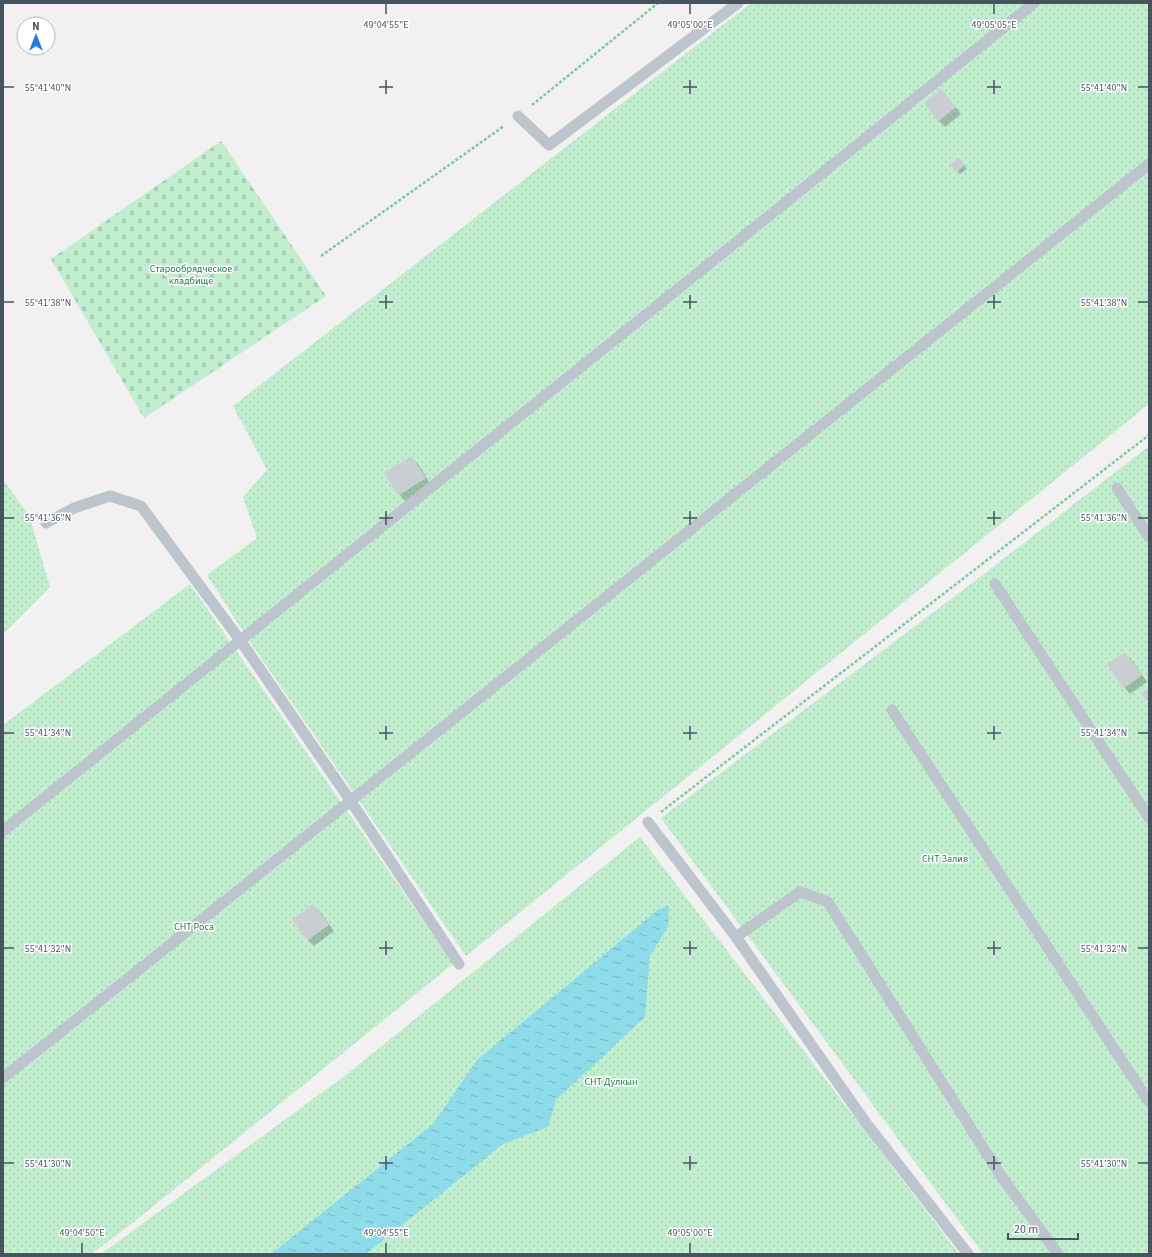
<svg xmlns="http://www.w3.org/2000/svg" width="1152" height="1257" viewBox="0 0 1152 1257" font-family="'Source Sans 3',sans-serif">
<style>
.cemetery{fill:url(#cemetery-stones)}
.garden{fill:url(#garden-dots)}
.water{fill:url(#water-ripples)}
.shadow{fill:#0003}
.building{fill:#cacdd2;stroke:#d4d6db}
.lines{fill:none;stroke-linecap:round;stroke-linejoin:round}
.path{stroke:#79cb9e;stroke-width:2.5;stroke-dasharray:3 2;stroke-linecap:butt}
.service{stroke:#bcc5cc;stroke-width:11}
.ticks{fill:none;stroke:#48545d;stroke-width:1.5}
.labels{text-anchor:middle;dominant-baseline:central;stroke-width:3;stroke-linejoin:round;paint-order:stroke}
.park-label{font-size:10px;fill:#1a7d46;stroke:#fff}
.ticks-label{font-size:10px;text-anchor:middle;fill:#48545d;stroke:#fff;stroke-width:3;stroke-linejoin:round;paint-order:stroke}
</style>
<defs>
<pattern id="cemetery-stones" width="16" height="16" patternUnits="userSpaceOnUse"><rect width="16" height="16" fill="#c0eecf"/><path d="M2 7V4a2 2 0 0 1 4 0v3zM10 15v-3a2 2 0 0 1 4 0v3z" fill="#a6ceb4"/></pattern>
<pattern id="garden-dots" width="8" height="8" patternUnits="userSpaceOnUse"><rect width="8" height="8" fill="#c0eecf"/><path d="M2 2h.1M6 6h.1" fill="none" stroke="#a6ceb4" stroke-width="1.8" stroke-linecap="round"/></pattern>
<pattern id="water-ripples" width="26" height="14" patternUnits="userSpaceOnUse"><rect width="26" height="14" fill="#8edcea"/><path d="M2 4q2-2 4 0t4 0M15 11q2-2 4 0t4 0" fill="none" stroke="#76b5c1"/></pattern>
</defs>
<rect width="100%" height="100%" fill="#f2f0f0"/>
<path class="cemetery" d="M221 141 326 296 144 418 51 259Z"/>
<path class="garden" d="M751 3H1149V404L466 956 244 633 207 575 257 538 243 497 267 470 233 406Z
M1149 446V1254H983L661 818 984 574Z
M3 480 29 515 50 587 3 634Z
M190 584 453 964 130 1225 91 1254H3V725Z
M640 837 959 1254H101L346 1075Z"/>
<path class="water" d="M669 906 668 927 650 956 645 1017 556 1100 548 1127 503 1144 366 1254H271L433 1124 477 1060 659 909Z"/>
<path class="shadow" d="M942 90 948 97 961 114 945 127 939 121 926 103Z
M962 162 967 169 960 174 957 171Z
M411 457 418 464 431 485 405 501 399 494Z
M1125 653 1132 660 1147 682 1130 694 1124 687Z
M1149 689V701L1146 698Z
M313 906 320 912 334 931 314 946 307 939Z"/>
<path class="building" d="M942 89 955 107 938 121 924 103Z
M959 157 964 165 956 172 950 164Z
M411 456 425 478 398 495 384 473Z
M1125 652 1141 675 1123 688 1107 664Z
M1149 688V696L1145 699 1141 693Z
M313 904 328 925 307 940 292 920Z"/>
<g class="lines">
<path class="path" d="M532 105 658 3
M321 256 504 126
M661 812 1149 435"/>
<path class="service" d="M518 116 549 145 738 3
M1117 488 1149 537
M46 523 74 508 110 496 141 506 240 640 350 800 459 964
M995 584 1149 818
M892 710 1149 1102
M648 822 736 937 800 892 828 902 999 1173 1058 1254
M3 831 1034 3
M736 937 866 1123 968 1254
M3 1078 1149 164"/>
</g>
<path class="ticks" d="M386 4V14M690 4V14M994 4V14M386 80V94M690 80V94M994 80V94M4 87H14M379 87H393M683 87H697M987 87H1001M1138 87H1148M386 295V309M690 295V309M994 295V309M4 302H14M379 302H393M683 302H697M987 302H1001M1138 302H1148M386 511V525M690 511V525M994 511V525M4 518H14M379 518H393M683 518H697M987 518H1001M1138 518H1148M386 726V740M690 726V740M994 726V740M4 733H14M379 733H393M683 733H697M987 733H1001M1138 733H1148M386 941V955M690 941V955M994 941V955M4 948H14M379 948H393M683 948H697M987 948H1001M1138 948H1148M386 1156V1170M690 1156V1170M994 1156V1170M4 1163H14M379 1163H393M683 1163H697M987 1163H1001M1138 1163H1148M82 1243V1253M386 1243V1253M690 1243V1253"/>
<g class="labels">
<g class="park-label">
<text x="191" y="269">Старообрядческое<tspan x="191" dy="12">кладбище</tspan></text>
<text x="945" y="859">СНТ Залив</text>
<text x="194" y="927">СНТ Роса</text>
<text x="611" y="1082">СНТ Дулкын</text>
</g>
</g>
<g class="ticks-label">
<text x="386" y="28">49°04'55"E</text>
<text x="690" y="28">49°05'00"E</text>
<text x="994" y="28">49°05'05"E</text>
<text x="48" y="91">55°41'40"N</text>
<text x="1104" y="91">55°41'40"N</text>
<text x="48" y="306">55°41'38"N</text>
<text x="1104" y="306">55°41'38"N</text>
<text x="48" y="521">55°41'36"N</text>
<text x="1104" y="521">55°41'36"N</text>
<text x="48" y="736">55°41'34"N</text>
<text x="1104" y="736">55°41'34"N</text>
<text x="48" y="952">55°41'32"N</text>
<text x="1104" y="952">55°41'32"N</text>
<text x="48" y="1167">55°41'30"N</text>
<text x="1104" y="1167">55°41'30"N</text>
<text x="82" y="1236">49°04'50"E</text>
<text x="386" y="1236">49°04'55"E</text>
<text x="690" y="1236">49°05'00"E</text>
</g>
<rect width="1152" height="1257" fill="none" stroke="#48545d" stroke-width="8"/>
<g transform="translate(36 36)"><circle r="19" fill="#ffffff" stroke="#b6bbbe"/>
<path d="M0-3L7 15L0 10L-7 15Z" fill="#1e7dde"/>
<text y="-6" font-size="11" font-weight="bold" text-anchor="middle" fill="#48545d">N</text>
</g>
<path d="M1008 1233v6h70v-6" fill="none" stroke="#48545d" stroke-width="2"/>
<text x="1014" y="1233" font-size="12" fill="#48545d" stroke="#ffffff" stroke-width="3" paint-order="stroke">20 m</text>
</svg>
